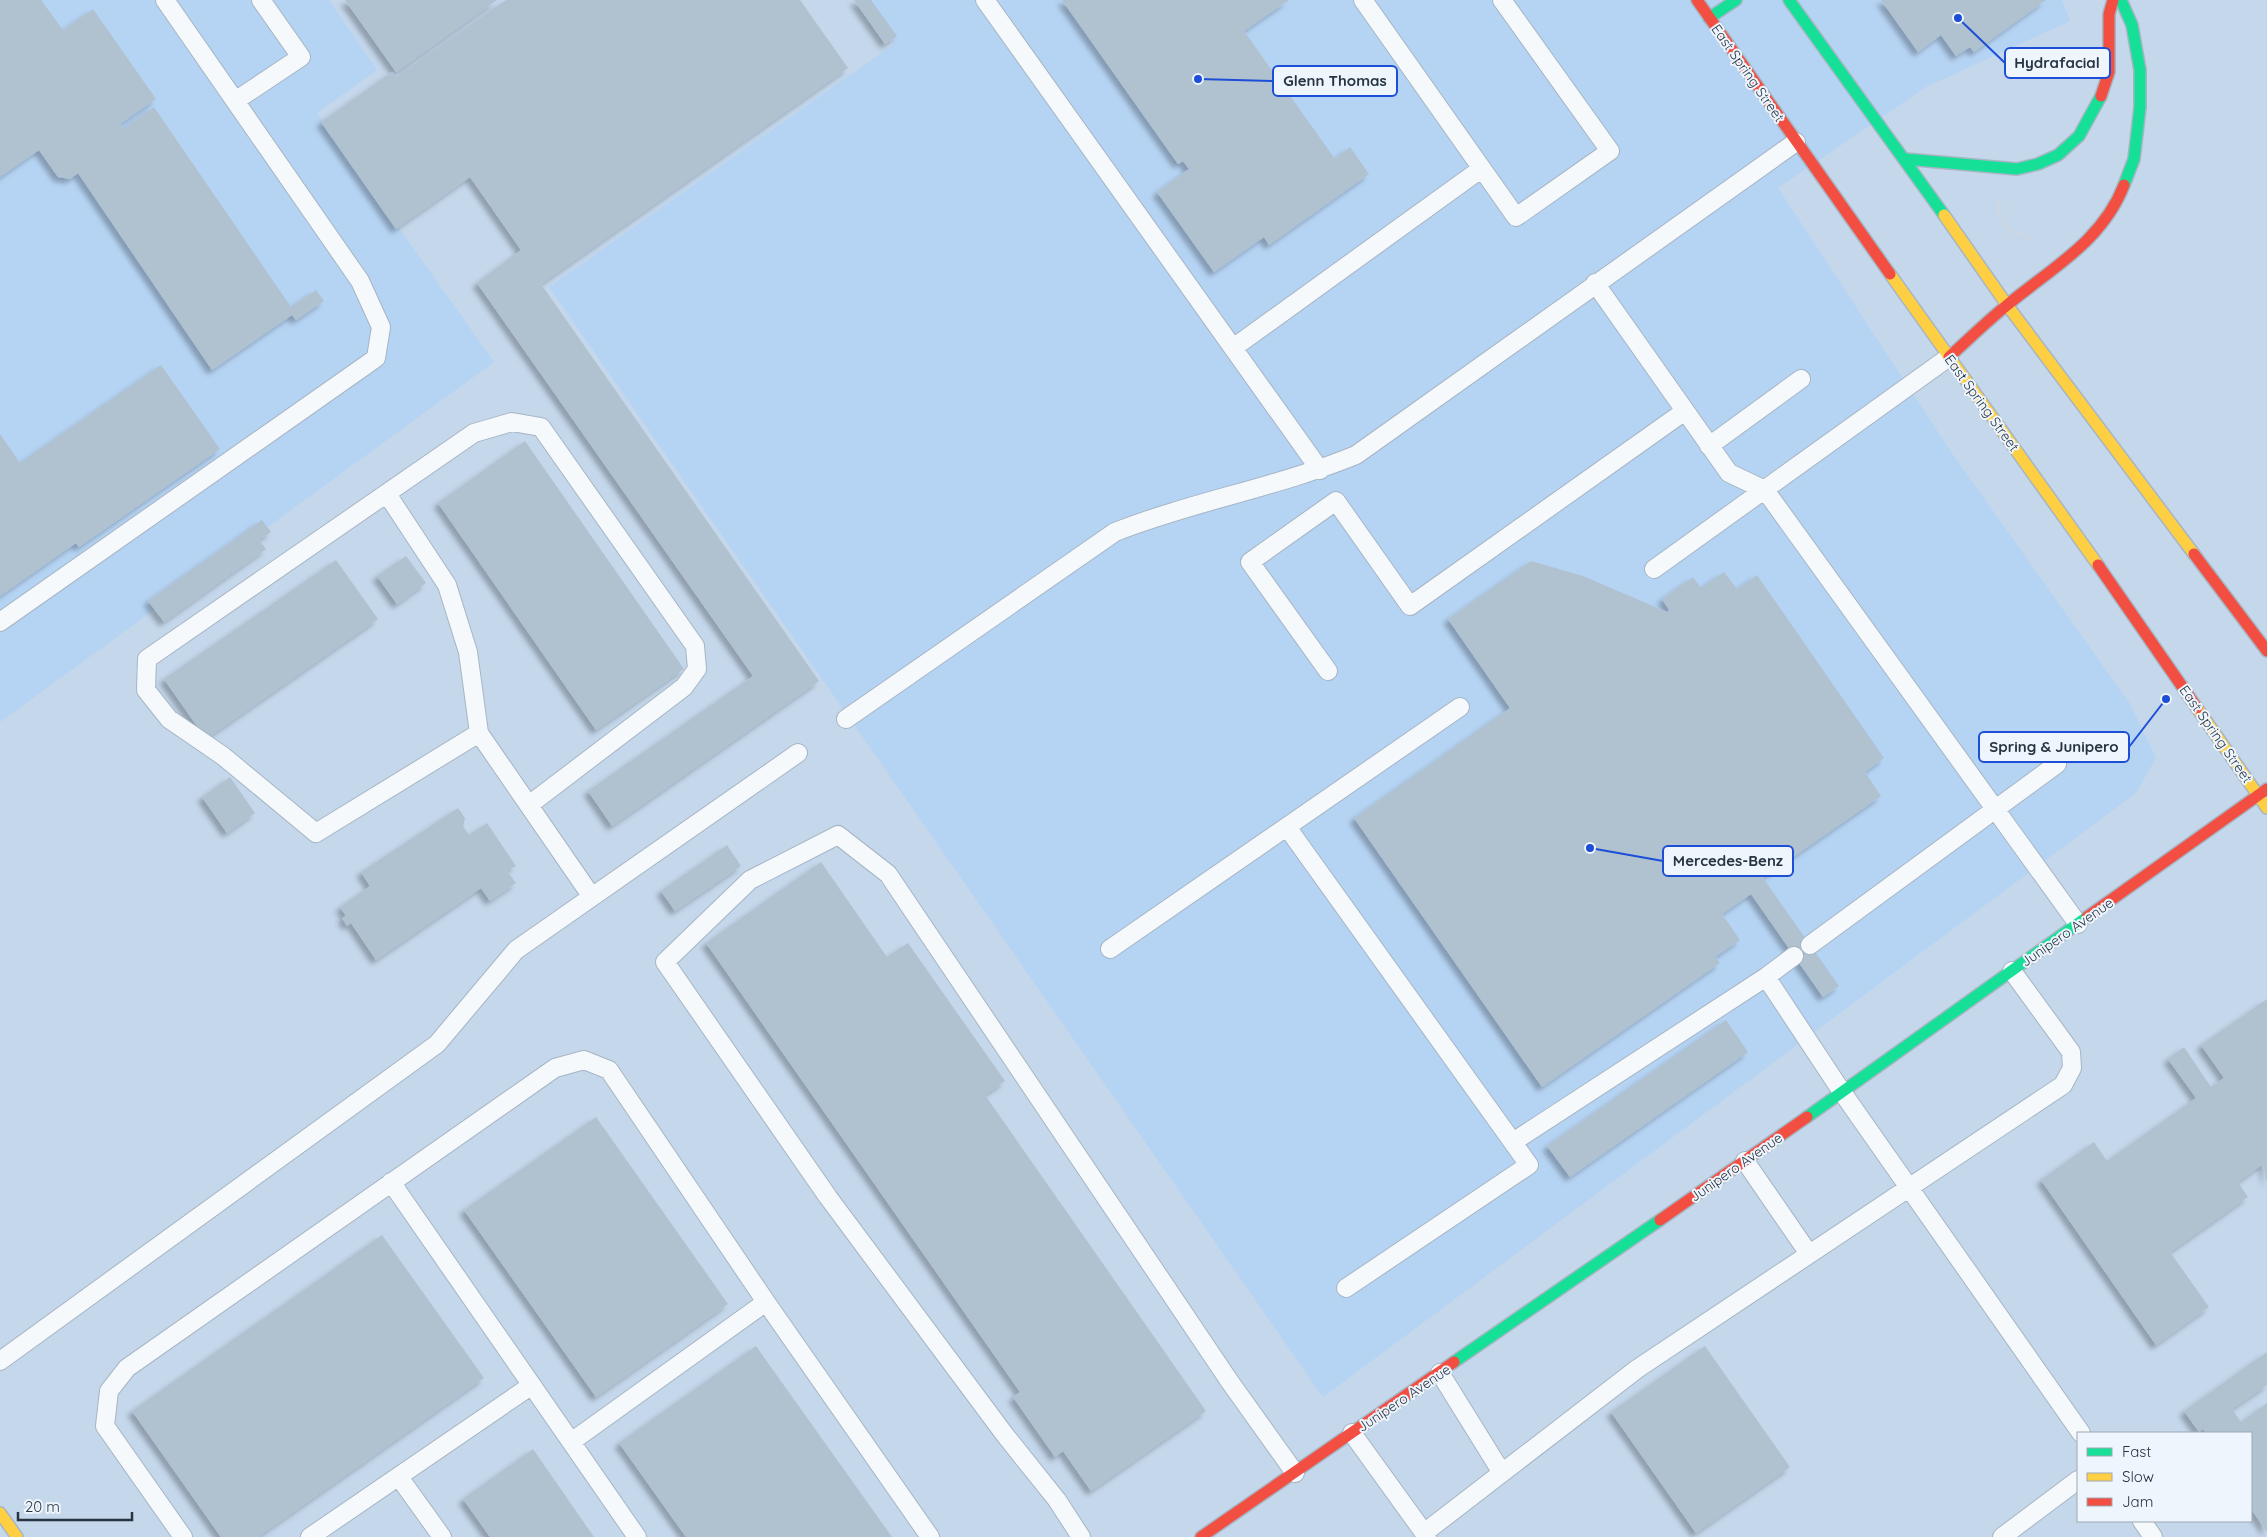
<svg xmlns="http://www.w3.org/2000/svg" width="2267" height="1537" viewBox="0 0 2267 1537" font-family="Quicksand,sans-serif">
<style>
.built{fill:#b5d3f3}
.building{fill:#b0c2d0;filter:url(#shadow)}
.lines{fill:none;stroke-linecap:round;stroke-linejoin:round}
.lane-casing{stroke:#a6b5c4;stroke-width:20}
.fast-casing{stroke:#a6b5c4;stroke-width:14}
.slow-casing{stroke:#a6b5c4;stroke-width:14}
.jam-casing{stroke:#a6b5c4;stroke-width:14}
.path{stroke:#d2d7dd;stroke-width:3;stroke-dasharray:4 2.5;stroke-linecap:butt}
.lane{stroke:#f6f9fc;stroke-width:18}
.fast{stroke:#16e098;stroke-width:11}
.slow{stroke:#ffcf43;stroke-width:11}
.jam{stroke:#f24e42;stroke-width:11}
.labels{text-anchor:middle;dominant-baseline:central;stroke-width:4;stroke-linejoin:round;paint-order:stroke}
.street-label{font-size:14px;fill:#273442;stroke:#eef5fc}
.leader{fill:none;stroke:#1d4ed8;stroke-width:2}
.callout-dot{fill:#1d4ed8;stroke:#eef5fc;stroke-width:2}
.callout{fill:#eef5fc;stroke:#1d4ed8;stroke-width:2}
.callout-label{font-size:15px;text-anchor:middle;font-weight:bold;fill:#273442}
</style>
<defs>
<filter id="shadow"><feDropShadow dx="-4.5" dy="4.5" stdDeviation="2.5" flood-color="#0004"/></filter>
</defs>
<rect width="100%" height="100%" fill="#c4d7eb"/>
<path class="built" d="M0 0H329L377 70 317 113 494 362 0 722Z
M862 0H2062L2070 21 1926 87 1778 188 1951 452 2130 704 2156 758 2136 793 1323 1397 549 287 894 44Z"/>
<path class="building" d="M0 0H41L63 30 93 9 156 99 120 124 123 129 154 107 291 307 316 290 324 301 296 320 292 315 212 370 78 173 70 179 58 177 39 150 0 177Z
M345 0H497L396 72Z
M506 0H800L848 68 541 284 819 681 612 826 588 791 753 676 477 283 521 250 470 177 396 229 321 122 392 72 396 77Z
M854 0H871L897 36 885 44Z
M1062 0H1289L1244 31 1335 159 1350 147 1369 174 1269 245 1264 237 1214 272 1157 192 1189 169 1183 161 1178 164Z
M1881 0H2046L1974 52 1970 47 1956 56 1941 35 1918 52Z
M161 365 220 449 79 547 76 543 0 596V434L20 463Z
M525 441 684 669 596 730 438 503Z
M262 520 271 532 259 540 266 549 164 622 148 601Z
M406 556 426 583 397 604 377 576Z
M336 560 378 619 206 739 164 679Z
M1531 561 1583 576 1667 612 1669 610 1662 599 1693 577 1701 588 1724 572 1737 589 1757 575 1884 758 1865 772 1881 796 1763 878 1839 986 1823 997 1751 894 1722 914 1740 940 1715 957 1720 963 1542 1087 1354 818 1510 708 1448 619Z
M230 777 255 813 227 833 202 797Z
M458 808 465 818 463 826 469 835 487 823 516 866 507 871 516 883 490 901 481 888 376 960 351 923 347 926 342 918 346 916 340 907 370 886 361 872Z
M727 845 741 866 675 911 661 891Z
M821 862 887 957 908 943 1005 1081 985 1095 1206 1411 1091 1491 1063 1451 1055 1457 1013 1397 1020 1392 706 943Z
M2267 999V1183L2263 1164 2238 1182 2248 1197 2170 1252 2209 1307 2156 1345 2041 1180 2094 1142 2107 1161 2196 1098 2168 1059 2184 1047 2211 1087 2224 1078 2201 1045Z
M1726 1020 1748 1052 1570 1177 1547 1146Z
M596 1117 728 1304 596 1397 464 1210Z
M382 1235 484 1378 258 1537H221L132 1411Z
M756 1346 892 1537H686L619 1443Z
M1705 1346 1790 1467 1696 1533 1611 1412Z
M2267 1352V1385L2232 1409 2241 1422 2267 1403V1532L2251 1509V1433H2206L2203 1429 2199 1432 2184 1411Z
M533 1449 594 1537H490L463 1499Z"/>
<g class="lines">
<defs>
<path id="lane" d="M985 0 1320 470
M1363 0 1516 217 1610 151 1502 0
M235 101 301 57 261 0
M1595 283 1729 473 1765 490 2078 924
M1233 348 1481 169
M1709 446 1801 379
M387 494 447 585 468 652 479 733 592 897
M1654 569 1949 357
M0 622 376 358 381 327 360 281 165 0
M1328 671 1250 562 1336 501 1410 606 1685 411
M846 719 1115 532C1194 501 1278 487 1356 455L1796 142
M479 733 316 833 223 756 169 719 146 690 147 659 474 433 512 422 541 427 695 646 697 669 684 687 529 805
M1287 827 1529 1165 1346 1288
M1810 945 2057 764
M1110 949 1460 707
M1766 977 1842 1092 2081 1433
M1513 1142 1766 977 1794 956
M1745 1161 1809 1254
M391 1182 637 1537
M0 1361 437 1044 516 950 798 753
M1440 1373 1502 1473
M1352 1433 1427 1537
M571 1442 766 1302
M399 1477 442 1537
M2142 1521 2153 1537
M1424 1533 1637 1369 2063 1085 2072 1068 2071 1052 2012 971
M183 1537 105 1426 109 1391 127 1368 555 1068 584 1060 609 1070 766 1302 930 1537
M310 1537 532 1385
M1081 1537 1057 1500 1005 1435 828 1197 665 962 750 880 838 835 888 874 1230 1382 1295 1473
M2002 1537 2078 1480"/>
<path id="fast" d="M1789 0 1944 215
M2121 0 2132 25 2140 70V107L2134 159 2124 185
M1709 18 1736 0
M1905 159 2017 169 2038 164 2058 155 2079 136 2101 96
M1807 1117 2087 917
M1454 1362 1660 1220"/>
<path id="slow" d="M1944 215 2007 305 2194 554
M1890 274 2098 565
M2197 708 2267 808
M0 1513 17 1537"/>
<path id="jam" d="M1697 0 1890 274
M2101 96 2109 72V14L2113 0
M1949 357C1968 340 1986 322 2006 306 2050 269 2102 242 2124 185
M2194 554 2267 651
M2098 565 2197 708
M2087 917 2267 789
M1660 1220 1807 1117
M1201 1537 1454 1362"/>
</defs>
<use href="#lane" class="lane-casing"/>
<use href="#fast" class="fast-casing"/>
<use href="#slow" class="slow-casing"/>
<use href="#jam" class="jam-casing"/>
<path class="path" d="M1999 200 1998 212 2012 232 2025 235 2028 240"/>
<use href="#lane" class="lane"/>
<use href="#fast" class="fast"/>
<use href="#slow" class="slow"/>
<use href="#jam" class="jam"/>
</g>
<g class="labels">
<g class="street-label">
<text transform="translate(1748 73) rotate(55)">East Spring Street</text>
<text transform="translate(1982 403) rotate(54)">East Spring Street</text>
<text transform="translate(2216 734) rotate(55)">East Spring Street</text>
<text transform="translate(2067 932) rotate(-35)">Junipero Avenue</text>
<text transform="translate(1736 1167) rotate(-35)">Junipero Avenue</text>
<text transform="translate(1404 1398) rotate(-34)">Junipero Avenue</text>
</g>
</g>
<path class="leader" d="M1958 18L2005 63M1198 79L1273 81M2166 699L2129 747M1590 848L1663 861"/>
<g class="callout-dot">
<circle cx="1958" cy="18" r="5"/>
<circle cx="1198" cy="79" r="5"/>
<circle cx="2166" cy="699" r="5"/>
<circle cx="1590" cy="848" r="5"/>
</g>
<g class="callout">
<rect x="2005" y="48" width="105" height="30" rx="5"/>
<rect x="1273" y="66" width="124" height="30" rx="5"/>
<rect x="1979" y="732" width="150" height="30" rx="5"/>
<rect x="1663" y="846" width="130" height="30" rx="5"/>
</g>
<g class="callout-label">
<text x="2057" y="68">Hydrafacial</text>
<text x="1335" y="86">Glenn Thomas</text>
<text x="2054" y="752">Spring &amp; Junipero</text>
<text x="1728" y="866">Mercedes-Benz</text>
</g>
<rect x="2077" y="1432" width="175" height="90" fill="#eef5fc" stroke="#9ea8b2"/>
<rect x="2087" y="1448" width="25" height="8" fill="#16e098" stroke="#9ea8b2"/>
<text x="2122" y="1457" font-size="15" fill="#273442">Fast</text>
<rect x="2087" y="1473" width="25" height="8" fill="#ffcf43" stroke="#9ea8b2"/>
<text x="2122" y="1482" font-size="15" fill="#273442">Slow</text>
<rect x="2087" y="1498" width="25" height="8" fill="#f24e42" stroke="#9ea8b2"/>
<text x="2122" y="1507" font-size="15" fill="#273442">Jam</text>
<path d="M18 1512v8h114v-8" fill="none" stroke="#273442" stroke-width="2.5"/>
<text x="25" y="1512" font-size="15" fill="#273442" stroke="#eef5fc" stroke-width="4" paint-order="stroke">20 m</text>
</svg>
